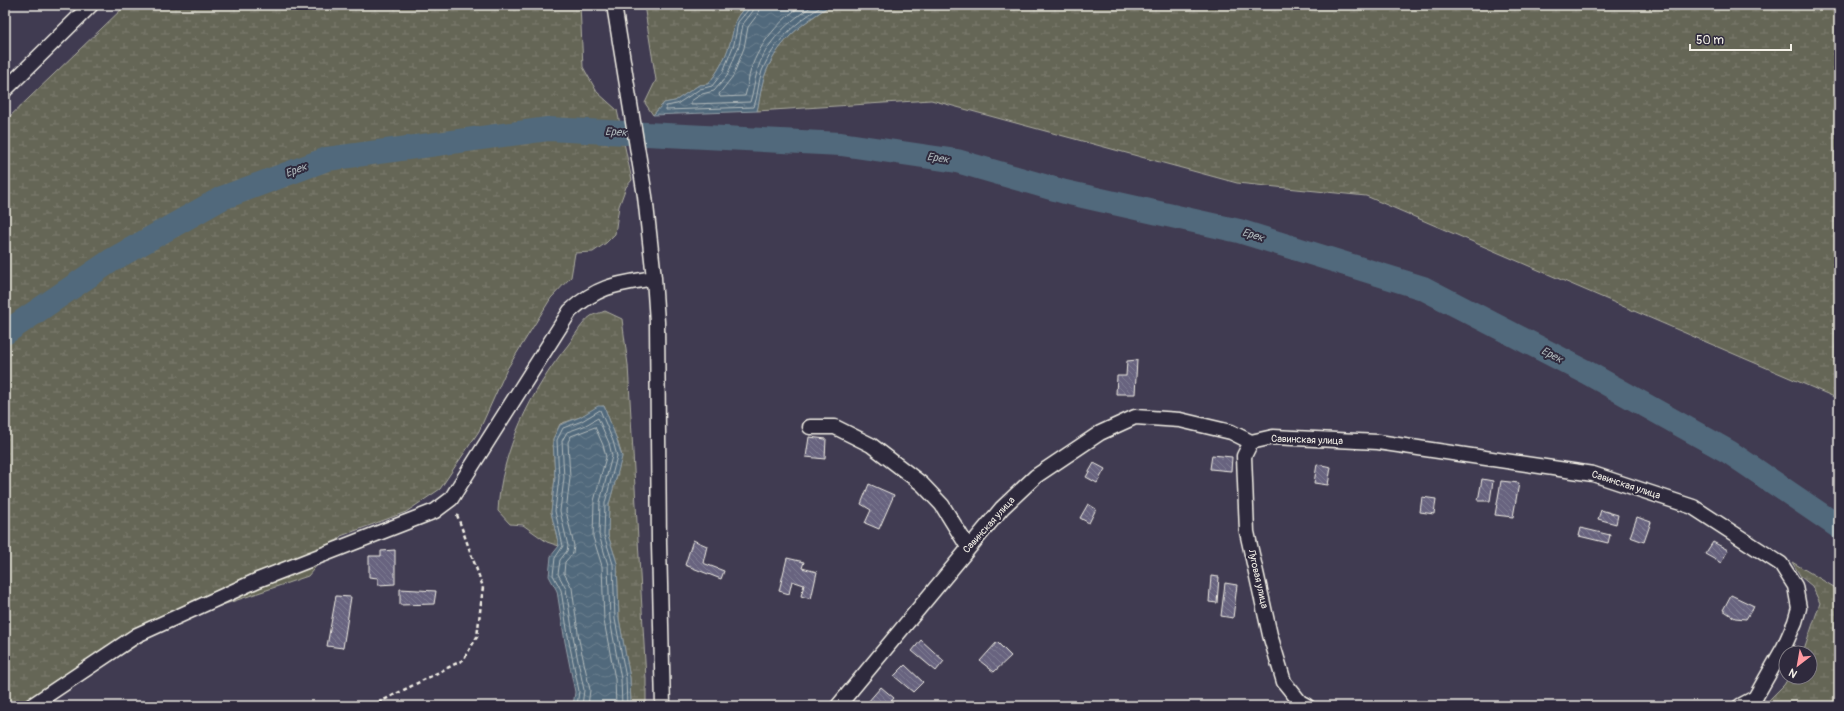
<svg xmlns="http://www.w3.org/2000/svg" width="1844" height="711" viewBox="0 0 1844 711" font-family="Pangolin,sans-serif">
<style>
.wetland{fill:url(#wetland-marsh);stroke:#acaca0}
.water{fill:url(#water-waves);stroke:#929fa7}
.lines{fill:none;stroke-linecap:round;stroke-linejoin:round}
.shore{stroke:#b3bbbc;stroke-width:1}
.river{stroke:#51697b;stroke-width:24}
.building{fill:url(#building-back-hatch);stroke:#f4f1e8}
.minor-casing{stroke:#f4f1e8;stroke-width:17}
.path{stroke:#f4f1e8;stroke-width:2.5;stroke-dasharray:4 3;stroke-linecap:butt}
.minor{stroke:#2f2a3d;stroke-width:14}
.labels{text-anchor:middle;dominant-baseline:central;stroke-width:4;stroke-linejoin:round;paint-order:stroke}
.street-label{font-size:10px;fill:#f4f1e8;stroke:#2f2a3d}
.water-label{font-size:11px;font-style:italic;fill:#abb4b7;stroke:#2f2a3d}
</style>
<defs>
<pattern id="wetland-marsh" width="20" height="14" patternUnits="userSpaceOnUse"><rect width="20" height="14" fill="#656657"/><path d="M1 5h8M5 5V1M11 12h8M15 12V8" fill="none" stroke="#7c7c6f"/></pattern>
<pattern id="water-waves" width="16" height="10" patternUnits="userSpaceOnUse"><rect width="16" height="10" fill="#51697b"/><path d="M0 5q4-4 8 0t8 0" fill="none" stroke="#6b7f8e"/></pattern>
<pattern id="building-back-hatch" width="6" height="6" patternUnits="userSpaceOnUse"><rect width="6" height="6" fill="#67647f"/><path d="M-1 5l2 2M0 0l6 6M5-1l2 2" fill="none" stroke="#7d7b91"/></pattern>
</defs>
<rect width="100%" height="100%" fill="#403b51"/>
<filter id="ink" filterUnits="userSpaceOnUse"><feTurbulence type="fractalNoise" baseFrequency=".025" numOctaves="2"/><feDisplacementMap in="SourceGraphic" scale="8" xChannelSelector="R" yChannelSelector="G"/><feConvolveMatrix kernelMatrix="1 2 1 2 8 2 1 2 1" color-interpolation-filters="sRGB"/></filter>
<g filter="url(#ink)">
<path class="wetland" d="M126 5H580L583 67 597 92 617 110 632 180 626 187 619 206 615 234 606 243 593 252 575 253 571 277 551 298 507 369 479 431 440 489 406 512 341 536 308 576 190 616 159 631 42 706H5V121Z
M644 5H747C731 22 736 24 730 44 725 59 718 72 708 84L699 85 675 101 664 103 653 115 645 103 656 80Z
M831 5H1839V399L1366 196 1237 183 931 100 757 111C760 99 761 84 766 72 779 40 803 23 831 5Z
M605 311 622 319 628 365 646 679V706H631L630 678 619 619 617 563 608 535 609 504 622 456 617 440 604 406 598 407 580 417 560 424 553 439 555 478 551 512 559 546 547 542 523 525 510 524 498 511C501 451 531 391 568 345 574 337 583 321 591 316 594 314 601 313 605 311Z
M1792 562 1839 590V706H1746L1758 699 1768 701 1784 685 1789 677H1810V653H1803L1820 603 1812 586 1801 577Z"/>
<path class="water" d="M747 5H831C803 23 779 40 766 72 761 84 760 99 757 111L653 115 664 103 675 101 699 85 708 84C718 72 725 59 730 43 736 24 731 22 747 5Z
M598 406H604L617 440 622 457 609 504 608 535 617 563 619 619 630 678 631 706H573L575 692 565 642 557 591 549 576 551 556 559 546 551 512 555 478 553 439 560 425 580 417Z"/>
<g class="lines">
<path class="shore" d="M749 5V9L738 22 734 44 723 72 712 86 700 89 677 104 666 106V110L754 107C758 96 758 82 762 71 774 41 797 21 824 5
M754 5 753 11 743 24 739 46 727 76 714 91 702 94 691 101V104L750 102C753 93 754 82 757 72 764 43 790 20 814 5
M760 5 758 14 748 27 744 48 733 76 719 94 720 97 745 96C748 87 748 78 751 69 759 44 781 18 803 5
M577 706 579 691 569 642 561 590 553 575 555 558 563 546 555 511 559 478 557 440 563 428 582 421 600 410 613 441 617 456 605 503 604 535 613 564 615 619 626 678 627 706
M582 706 584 690 574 641 566 589 558 574 560 560 567 551 568 546 560 511 564 478 562 441 567 432 584 426 598 418 609 443 612 456 600 502 599 535 608 565 610 620 621 679 622 706
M588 706 590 690 579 640 572 588 564 573 565 562 573 553 574 546 566 511 570 478 568 442 571 436 595 427 603 445 606 457 594 501 593 537 602 566 604 621 615 679 616 706"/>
<path class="river" d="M5 333 112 260 222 198 327 159 548 129 841 144 957 161 1065 192 1239 231 1423 288 1586 372 1729 452 1839 527"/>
</g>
<path class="building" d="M1137 360 1135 394H1116L1117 376H1126L1127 361Z
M809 437 826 439 825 459 806 457Z
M1212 455 1232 457 1231 471 1210 469Z
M1094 463 1105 469 1097 483 1086 477Z
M1317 464 1331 467 1328 485 1314 483Z
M1482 479 1493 481 1490 501H1478Z
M1501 481 1519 483 1513 517 1495 515Z
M869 484 894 495 879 529 865 523 871 510 861 504Z
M1422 497 1436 499 1434 514 1420 512Z
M1088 504 1096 509 1089 523 1080 518Z
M1601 510 1618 515 1616 524 1598 519Z
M1637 517 1651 522 1644 542 1630 537Z
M1581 528 1610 535 1608 543 1579 536Z
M693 540 707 546 703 563 724 571 721 579 685 565Z
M1713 542 1728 550 1721 563 1705 554Z
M395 550V584L378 585V578L369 577V556H381V551Z
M787 558 804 562 802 568 817 572 811 599 801 596 804 585 792 581 789 594 779 591Z
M1211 576 1219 577 1217 603 1209 602Z
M1225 583 1237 585 1233 618 1221 616Z
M400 589 436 591 434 604 400 605Z
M1731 595 1754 606 1746 619 1735 618 1723 610Z
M336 596 351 597 343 648 327 646Z
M921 640 944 661 936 671 912 651Z
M997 642 1011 656 994 672 980 661Z
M905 665 923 682 913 692 894 676Z
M881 687 894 698 889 704 891 706H872L867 703Z"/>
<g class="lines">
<defs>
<path id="minor" d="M614 5 645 196 654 278 657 322 659 544 663 706
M5 90 91 5
M810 427H835L871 445 922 484 942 505 968 547
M1251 442 1244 456 1247 532 1270 635 1284 682 1300 702 1307 706
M31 706 137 635 258 580 435 511 451 499 570 311C599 285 618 284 654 278
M838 706 1002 508 1036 476 1100 433 1135 417 1180 420 1231 432 1251 442 1273 437 1378 442 1593 474 1693 507 1781 564 1795 586 1799 608 1795 622 1784 647 1755 698 1740 706"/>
</defs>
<use href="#minor" class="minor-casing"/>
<path class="path" d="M372 706 463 660 477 637 483 587 456 512"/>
<use href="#minor" class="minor"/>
</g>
</g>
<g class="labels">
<g class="street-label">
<text transform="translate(1307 440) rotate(2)">Савинская улица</text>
<text transform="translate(1626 485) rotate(18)">Савинская улица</text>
<text transform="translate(989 525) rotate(-48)">Савинская улица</text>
<text transform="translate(1258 579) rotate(77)">Луговая улица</text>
</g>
<g class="water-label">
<text transform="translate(616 132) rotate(3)">Ерек</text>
<text transform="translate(938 158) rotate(8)">Ерек</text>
<text transform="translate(296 170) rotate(-21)">Ерек</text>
<text transform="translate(1253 235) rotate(17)">Ерек</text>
<text transform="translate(1552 355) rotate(27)">Ерек</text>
</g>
</g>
<rect width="1844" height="711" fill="none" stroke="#2f2a3d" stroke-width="20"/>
<rect x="10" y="10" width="1824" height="691" fill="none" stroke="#f4f1e8" stroke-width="1.5" filter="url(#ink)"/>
<g transform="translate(1798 665) rotate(211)"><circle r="19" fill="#2f2a3d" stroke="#7e7a81"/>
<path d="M0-3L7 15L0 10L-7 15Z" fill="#ff9aa2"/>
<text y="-6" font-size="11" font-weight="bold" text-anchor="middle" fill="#f4f1e8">N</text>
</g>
<path d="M1690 44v6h101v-6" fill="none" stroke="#f4f1e8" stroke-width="2"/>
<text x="1696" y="44" font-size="12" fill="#f4f1e8" stroke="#2f2a3d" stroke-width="3" paint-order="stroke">50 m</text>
</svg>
